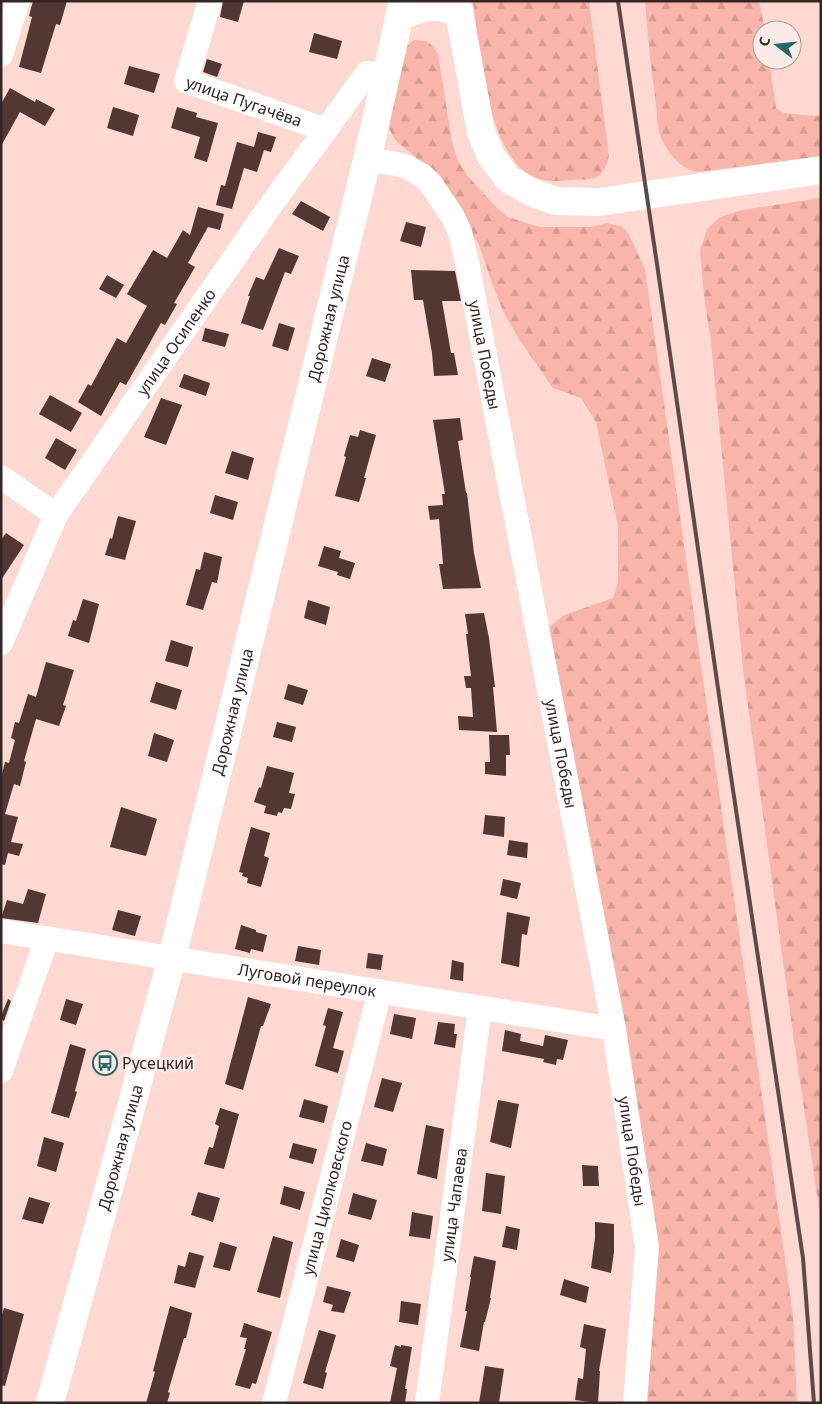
<svg xmlns="http://www.w3.org/2000/svg" width="822" height="1404" viewBox="0 0 822 1404" font-family="'Noto Sans',sans-serif">
<style>
.forest{fill:url(#forest-firs)}
.building{fill:#533732}
.lines{fill:none;stroke-linecap:round;stroke-linejoin:round}
.minor{stroke:#fff;stroke-width:24}
.major{stroke:#fff;stroke-width:28}
.rail{stroke:#5e4b48;stroke-width:4}
.labels{text-anchor:middle;dominant-baseline:central;stroke-width:5;stroke-linejoin:round;paint-order:stroke}
.street-label{font-size:16px;fill:#342624;stroke:#fbece9}
.poi-label{font-size:16px;fill:#342624;stroke:#fbece9;text-anchor:start}
</style>
<defs>
<pattern id="forest-firs" width="22" height="20" patternUnits="userSpaceOnUse" patternTransform="scale(1.25)"><rect width="22" height="20" fill="#f9b5aa"/><path d="M5 1l3.5 6h-7zM16 11l3.5 6h-7z" fill="#d69c92"/></pattern>
</defs>
<rect width="100%" height="100%" fill="#fdd9d2"/>
<path class="forest" d="M473 1H589L609 156C603 180 595 179 573 180 559 181 545 183 532 176 487 154 479 46 473 1Z
M645 1H759L765 30H762V60H769L776 108 784 113 815 116 821 115V157L696 172C679 168 666 151 660 135 657 126 657 114 656 104 651 70 648 36 645 1Z
M414 40C426 40 432 42 438 54L452 142 458 161 467 175 497 208 508 217 539 227H591L608 223 623 227 629 235 645 269 793 1315 797 1403H643L653 1209 590 969 547 629 564 615 613 598 618 582V527L596 422 581 398 553 388 519 339 504 313 494 289 479 245 429 172 418 159 396 141 389 129 391 111 407 46Z
M821 198V1222L793 1034 743 669 711 343 704 296 700 251 707 229 720 217 742 210Z"/>
<path class="building" d="M33 1H67L60 25 56 24 41 73 19 67 32 17 29 16Z
M223 1H244L238 22 220 17Z
M314 33 342 41 337 59 309 52Z
M207 59 222 64 217 77 203 72Z
M129 66 160 74 154 93 124 84Z
M10 88 35 102 36 99 55 109 45 126 20 112 1 146V104Z
M113 107 139 115 133 136 107 128Z
M177 107 197 113 196 117 218 123 207 162 194 158 200 137 171 128Z
M258 132 276 137 271 152 264 150 257 172 244 168 232 209 216 205 221 185 225 186 237 142 254 147Z
M301 201 330 217 323 231 292 214Z
M198 207 224 214 220 230 208 227 188 263 195 267 174 303 177 304 165 325 161 323 126 385 120 382 101 416 78 402 88 384 91 386 117 338 126 343 147 306 127 294 153 250 167 258 183 230 190 235Z
M406 222 426 227 421 247 400 241Z
M279 248 299 256 291 274 285 272 263 330 241 323 250 296H248L256 277 264 280Z
M411 270 455 271 461 301H442L451 353H454L458 375 434 376 432 353 423 300H414Z
M107 275 124 285 116 298 99 289Z
M279 323 295 328 288 351 272 346Z
M205 328 229 334 225 347 202 341Z
M372 358 391 364 385 382 366 376Z
M184 374 210 383 206 396 179 387Z
M50 395 82 413 71 432 39 414Z
M161 398 182 405 166 445 144 437Z
M460 418 463 440 458 441 466 493H467L474 553 481 588 443 589 439 564H443L439 519 430 520 428 506 443 505 442 494H445L433 420Z
M360 430 376 435 364 478H366L359 502 335 496 346 457 344 456 350 435 358 437Z
M56 438 77 450 65 470 45 458Z
M232 451 254 458 248 480 225 473Z
M215 495 238 502 233 520 210 513Z
M118 516 136 521 125 560 105 555 110 538 112 539Z
M6 533 24 545 1 580V540Z
M324 546 341 551 339 558 355 563 350 579 337 575 338 572 318 566Z
M204 552 222 557 217 583 212 582 203 610 186 605 196 569 200 570Z
M83 599 99 604 89 643 68 636 73 620 76 621Z
M308 600 330 607 326 625 304 618Z
M484 613 489 638 495 687H493L497 732 459 730 458 716 473 717 471 688H466L464 676H471L466 634H468L465 614Z
M171 640 193 647 188 667 165 661Z
M46 662 74 670 63 705 66 706 59 726 36 719 24 761 26 762 20 786 14 784 5 814 18 817 11 842 23 844 19 856 8 853 5 865 1 864V778L5 762 9 763 15 740 11 738 15 722 19 723 28 694 36 697Z
M156 682 182 690 176 710 150 702Z
M288 684 308 690 303 705 284 699Z
M277 722 296 727 292 742 273 737Z
M154 733 174 740 167 762 148 756Z
M489 735H509L510 755H506V776L485 774V762H490Z
M267 766 294 773 289 793 295 794 291 809 284 808 282 813 278 812 277 816 264 813 266 806 254 802 259 787 261 788Z
M121 807 157 819 146 856 110 847Z
M485 815 505 817 504 837 483 834Z
M251 827 270 833 264 856 269 858 261 887 247 883 248 878 242 876 243 873 239 872Z
M509 840 528 843 527 858 507 855Z
M503 879 521 883 517 899 500 895Z
M28 889 46 894 38 923 1 918 7 900 23 904Z
M118 910 141 916 135 936 112 930Z
M507 912 530 917 527 935 522 934 519 967 501 963Z
M241 925 256 930V932L267 935 263 952 251 949 250 953 235 949Z
M298 946 321 950 319 965 295 961Z
M368 953 383 955 381 970 366 968Z
M452 960 464 963 463 981 450 979Z
M248 997 271 1004 263 1026H261L243 1090 225 1084Z
M8 999 11 1001 4 1021 1 1019V1016Z
M66 999 83 1004 76 1025 60 1020Z
M328 1008 343 1012 333 1048 344 1051 338 1073 315 1066 326 1026 323 1025Z
M394 1014 416 1018 412 1039 390 1034Z
M438 1022 455 1024 454 1034H457L455 1048 434 1044Z
M505 1030 521 1034 520 1041 543 1046 545 1035 568 1040 563 1060 557 1059 556 1065 543 1062 544 1059 502 1051Z
M70 1044 86 1049 75 1091 77 1092 69 1118 51 1113Z
M382 1078 402 1083 393 1112 374 1107Z
M304 1099 328 1106 324 1123 299 1117Z
M498 1100 519 1104 511 1148 490 1142Z
M220 1108 239 1114 224 1169 204 1164 209 1147 213 1148 219 1126 215 1124Z
M426 1125 444 1129 437 1179 417 1174Z
M44 1137 64 1143 56 1172 37 1166Z
M293 1143 317 1149 313 1164 289 1158Z
M366 1143 387 1149 383 1166 361 1161Z
M582 1165 598 1166 599 1186H583Z
M486 1173 505 1176 501 1214 482 1211Z
M284 1186 305 1192 300 1210 280 1204Z
M198 1192 220 1198 213 1222 191 1215Z
M353 1193 377 1200 371 1220 348 1214Z
M29 1197 50 1203 43 1224 22 1219Z
M412 1212 433 1216 430 1239 409 1236Z
M595 1222 614 1224V1252L611 1273 591 1268 595 1238Z
M506 1226 520 1229 517 1250 502 1247Z
M273 1236 293 1242 280 1298 257 1292Z
M341 1239 359 1245 354 1262 336 1257Z
M220 1242 237 1247 230 1271 213 1267Z
M189 1252 204 1256 195 1288 174 1283 178 1265 185 1267Z
M474 1256 496 1261 490 1298H491L485 1322H484L479 1351 460 1347 467 1311H465L471 1277H470Z
M564 1279 589 1287 586 1303 560 1295Z
M327 1286 351 1292 344 1313 331 1311 333 1305 323 1302Z
M401 1301 421 1304 418 1325 399 1322Z
M170 1306 192 1313 186 1338H184L168 1392 170 1393 167 1403H146L155 1372 153 1371Z
M4 1308 24 1314 5 1386 1 1385V1318Z
M244 1323 272 1332 256 1384 252 1383 250 1389 235 1385 246 1349H244L247 1338 240 1337Z
M584 1324 606 1329 599 1371H600L598 1403 575 1400 578 1378 583 1379 586 1349 580 1347Z
M319 1330 336 1335 325 1372 327 1373 323 1389 303 1383Z
M395 1345 401 1347V1345L412 1347 405 1389H407L405 1403H390L397 1368 390 1366Z
M485 1366 504 1369 499 1403H479Z"/>
<g class="lines">
<g class="minor">
<path id="s1" d="M210 1 186 81 326 130"/>
<path d="M1 55 18 1"/>
<path id="s2" d="M367 160 397 164 407 167 423 176 431 184 453 217 460 232 468 267 614 1029 647 1247 635 1403"/>
<path d="M1 477 56 515"/>
<path id="s3" d="M1 643 56 515 266 212 367 73H387"/>
<path id="s4" d="M1 931 614 1029"/>
<path d="M1 1071 47 938"/>
<path id="s5" d="M274 1403 380 991"/>
<path id="s6" d="M427 1403 480 1008"/>
</g>
<g class="major">
<path d="M457 1 481 132 491 156 508 179 533 193 556 201 599 202 821 170"/>
<path d="M400 17C424 5 433 4 459 12"/>
<path id="s7" d="M50 1403 172 958 367 160 403 1"/>
</g>
<path class="rail" d="M618 1 662 298 723 723 803 1258 814 1403"/>
</g>
<defs>
<symbol id="bus-ring" viewBox="-11 -11 22 22"><circle r="9.5" fill="#fbece9" stroke="#23695d" stroke-width="1.5"/><path d="M-5-6H5V4H4V6H2V4H-2V6H-4V4H-5ZM-3.5-4V0h7V-4ZM-3.5 1.2v1.5H-2V1.2ZM2 1.2v1.5H3.5V1.2Z" fill="#23695d"/></symbol>
</defs>
<g fill-rule="evenodd">
<use href="#bus-ring" x="91" y="1049" width="28" height="28"/>
</g>
<g class="labels">
<g class="street-label">
<text stroke="none"><textPath href="#s1" startOffset="145">улица Пугачёва</textPath></text>
<text stroke="none"><textPath href="#s7" startOffset="1120">Дорожная улица</textPath></text>
<text stroke="none"><textPath href="#s3" startOffset="350">улица Осипенко</textPath></text>
<text stroke="none"><textPath href="#s2" startOffset="252">улица Победы</textPath></text>
<text stroke="none"><textPath href="#s7" startOffset="715">Дорожная улица</textPath></text>
<text stroke="none"><textPath href="#s2" startOffset="658">улица Победы</textPath></text>
<text stroke="none"><textPath href="#s4" startOffset="310">Луговой переулок</textPath></text>
<text stroke="none"><textPath href="#s7" startOffset="265">Дорожная улица</textPath></text>
<text stroke="none"><textPath href="#s2" startOffset="1062">улица Победы</textPath></text>
<text stroke="none"><textPath href="#s5" startOffset="212">улица Циолковского</textPath></text>
<text stroke="none"><textPath href="#s6" startOffset="200">улица Чапаева</textPath></text>
</g>
<g class="poi-label">
<text x="122" y="1063">Русецкий</text>
</g>
</g>
<rect width="822" height="1404" fill="none" stroke="#342624" stroke-width="5"/>
<g transform="translate(777 45) rotate(286)"><circle r="24" fill="#fbece9" stroke="#ab9d9a"/>
<path d="M0-4L9 19L0 12L-9 19Z" fill="#23695d"/>
<text y="-8" font-size="14" font-weight="bold" text-anchor="middle" fill="#342624">С</text>
</g>
</svg>
